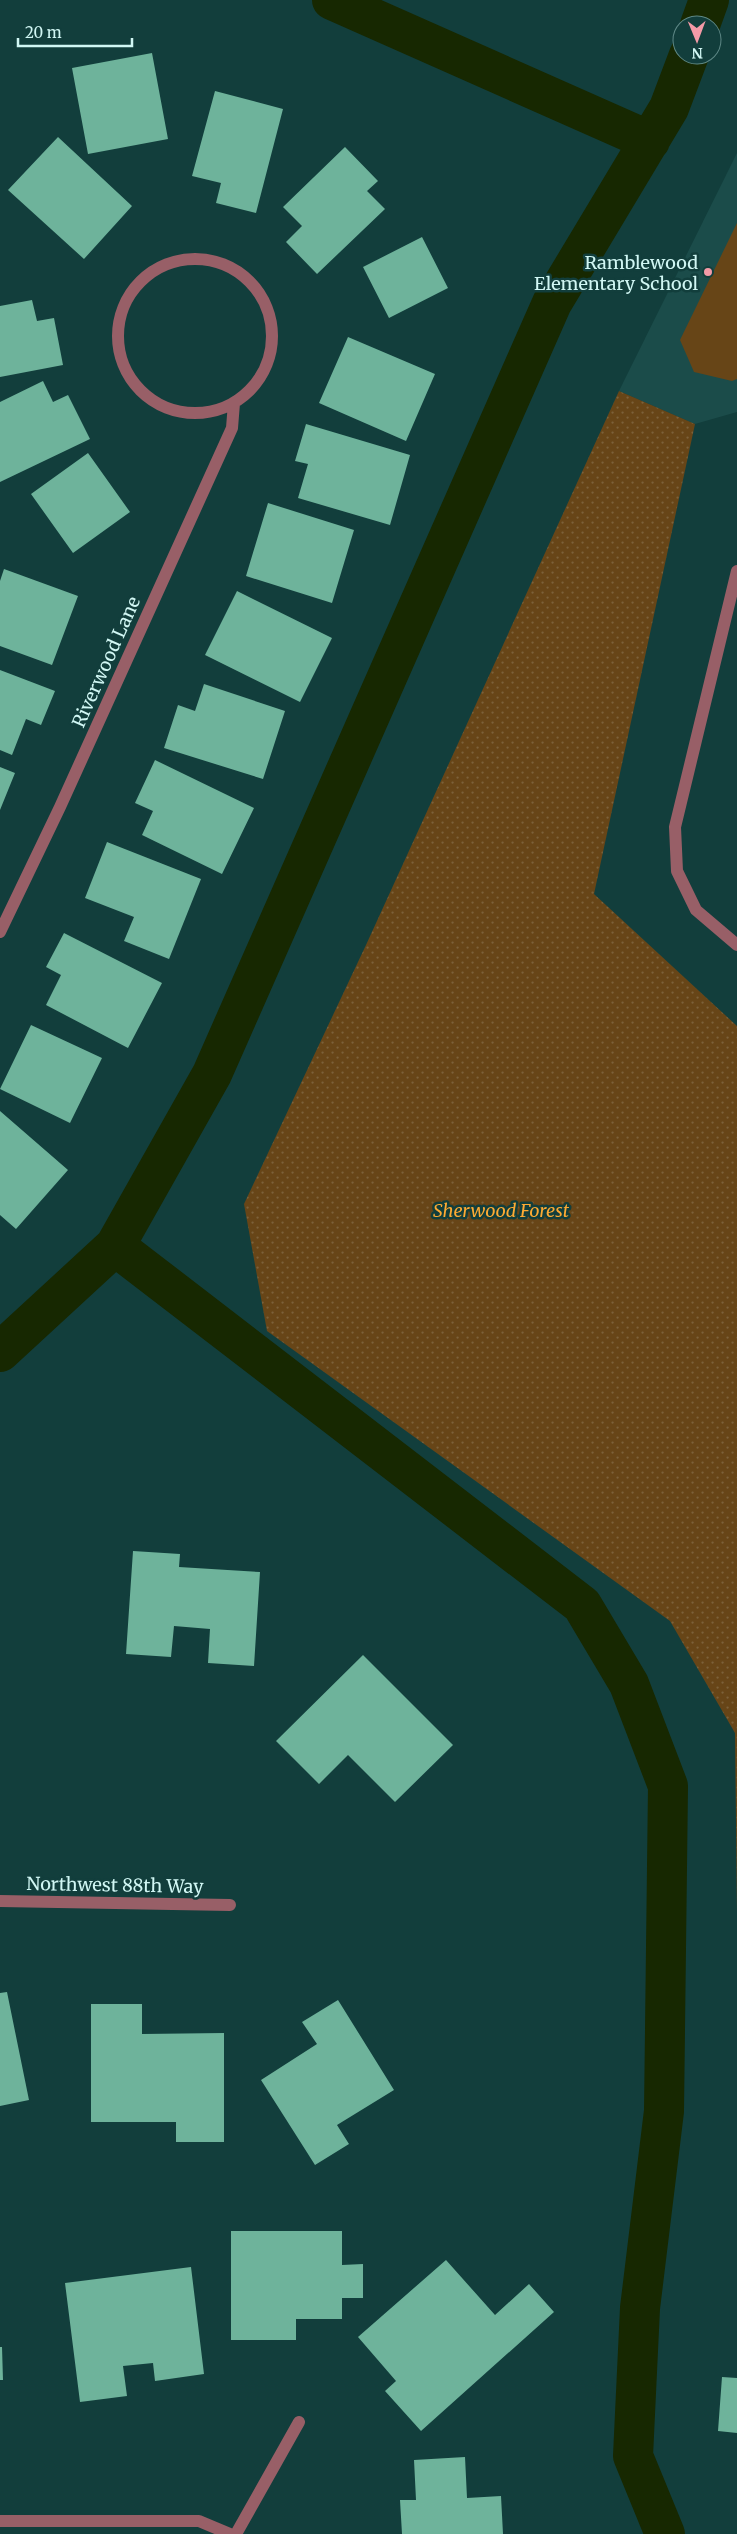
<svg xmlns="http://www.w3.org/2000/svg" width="737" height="2534" viewBox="0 0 737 2534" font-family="Merriweather,serif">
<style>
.built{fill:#1b4c4a}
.grass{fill:url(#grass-dots)}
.garden{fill:#674517}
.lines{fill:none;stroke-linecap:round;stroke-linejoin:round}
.canal{stroke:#172801;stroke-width:40}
.building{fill:#6eb39b}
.service{stroke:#985f67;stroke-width:12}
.minor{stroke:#985f67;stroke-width:12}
.poi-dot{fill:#f39aa7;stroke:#123e3c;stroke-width:2}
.labels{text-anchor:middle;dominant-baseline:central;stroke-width:5;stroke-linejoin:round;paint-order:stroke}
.poi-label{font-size:18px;fill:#d1f7f4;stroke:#123e3c;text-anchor:end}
.street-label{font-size:18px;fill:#d1f7f4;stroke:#123e3c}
.park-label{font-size:18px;font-style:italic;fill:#fdaa33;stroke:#123e3c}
</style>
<defs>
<pattern id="grass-dots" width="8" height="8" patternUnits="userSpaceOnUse" patternTransform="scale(1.25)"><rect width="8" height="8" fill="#674517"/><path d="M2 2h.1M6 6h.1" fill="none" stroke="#7c6139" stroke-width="1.8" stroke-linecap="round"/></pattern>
</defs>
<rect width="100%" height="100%" fill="#123e3c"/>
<path class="built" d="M737 153V412L695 424 619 391Z"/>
<path class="grass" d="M619 391 695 424 594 894 737 1026V1911L735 1733 670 1621 267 1331 244 1204 366 945Z"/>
<path class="garden" d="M737 223V379L732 381 694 372 680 340Z"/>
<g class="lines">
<path class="canal" d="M332 0 650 141
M700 25 709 0
M115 1246 582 1605 629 1684 668 1786 664 2111 640 2308 633 2456 665 2534
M0 1352 115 1246 212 1074 552 303 669 108 689 55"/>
</g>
<path class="building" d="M152 53 168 139 88 154 72 68Z
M215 91 283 109 256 213 216 203 221 183 192 176Z
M58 137 132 206 84 259 8 190Z
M345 147 378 181 367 191 385 209 317 274 286 242 302 226 283 207Z
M422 237 448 288 389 318 363 267Z
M32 300 37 321 54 318 63 365 0 377V306Z
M348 337 435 374 406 441 319 403Z
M43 381 53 402 68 395 90 439 0 482V402Z
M306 424 410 455 390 525 298 498 308 464 295 461Z
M88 453 130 512 73 553 31 494Z
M268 503 354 530 332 603 246 576Z
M4 569 78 596 52 665 0 646V581Z
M237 591 332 638 300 702 205 655Z
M0 670 55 691 41 725 26 719 12 755 0 750Z
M204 684 285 711 263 779 164 748 178 705 195 711Z
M155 760 254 808 222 874 142 835 153 811 135 803Z
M0 767 15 773 0 810Z
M107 842 201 879 169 959 124 941 134 917 85 898Z
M64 933 162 983 128 1048 46 1005 61 975 46 967Z
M31 1025 102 1058 70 1123 0 1089Z
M0 1111 68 1170 16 1229 0 1215Z
M133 1551 180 1554 179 1567 260 1572 254 1666 208 1663 210 1629 174 1626 171 1657 126 1654Z
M363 1655 453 1745 395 1802 348 1755 319 1784 276 1741Z
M7 1992 29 2100 0 2106V1993Z
M338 2000 394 2090 337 2125 349 2144 315 2165 261 2080 317 2044 302 2022Z
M91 2004H142V2034L224 2033V2142H176V2122H91Z
M231 2231H342V2265L363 2264V2298H342V2319H296V2340H231Z
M446 2260 495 2315 529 2284 554 2312 421 2431 385 2391 396 2381 358 2337Z
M191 2267 204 2374 155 2381 153 2363 123 2366 127 2396 80 2402 65 2283Z
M0 2347H2L3 2380H0Z
M722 2377 737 2378V2433L718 2431Z
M465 2457 467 2498 501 2496 503 2534H402L400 2500H416L414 2460Z"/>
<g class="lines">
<path class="service" d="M737 571 675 827 677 871 696 910 737 945"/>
<path class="minor" d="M118 336a77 77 0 1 1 154 0a77 77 0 1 1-154 0Z
M0 932 60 807 232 428 234 403
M0 1901 230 1905
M0 2521H199L230 2534
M236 2534 299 2422"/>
</g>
<circle class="poi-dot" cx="708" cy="272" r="5"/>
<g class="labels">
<g class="poi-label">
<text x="698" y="262">Ramblewood<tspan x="698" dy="21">Elementary School</tspan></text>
</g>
<g class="street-label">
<text transform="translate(106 662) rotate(-66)">Riverwood Lane</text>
<text transform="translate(115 1885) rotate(1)">Northwest 88th Way</text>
</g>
<g class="park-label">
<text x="501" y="1210">Sherwood Forest</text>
</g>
</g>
<g transform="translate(697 40) rotate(179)"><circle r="24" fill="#123e3c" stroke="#5e8886"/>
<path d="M0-4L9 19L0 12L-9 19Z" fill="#f39aa7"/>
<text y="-8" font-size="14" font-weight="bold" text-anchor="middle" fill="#d1f7f4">N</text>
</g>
<path d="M18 38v8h114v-8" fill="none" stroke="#d1f7f4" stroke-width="2.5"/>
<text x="25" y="38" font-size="15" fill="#d1f7f4" stroke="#123e3c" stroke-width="4" paint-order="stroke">20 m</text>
</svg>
